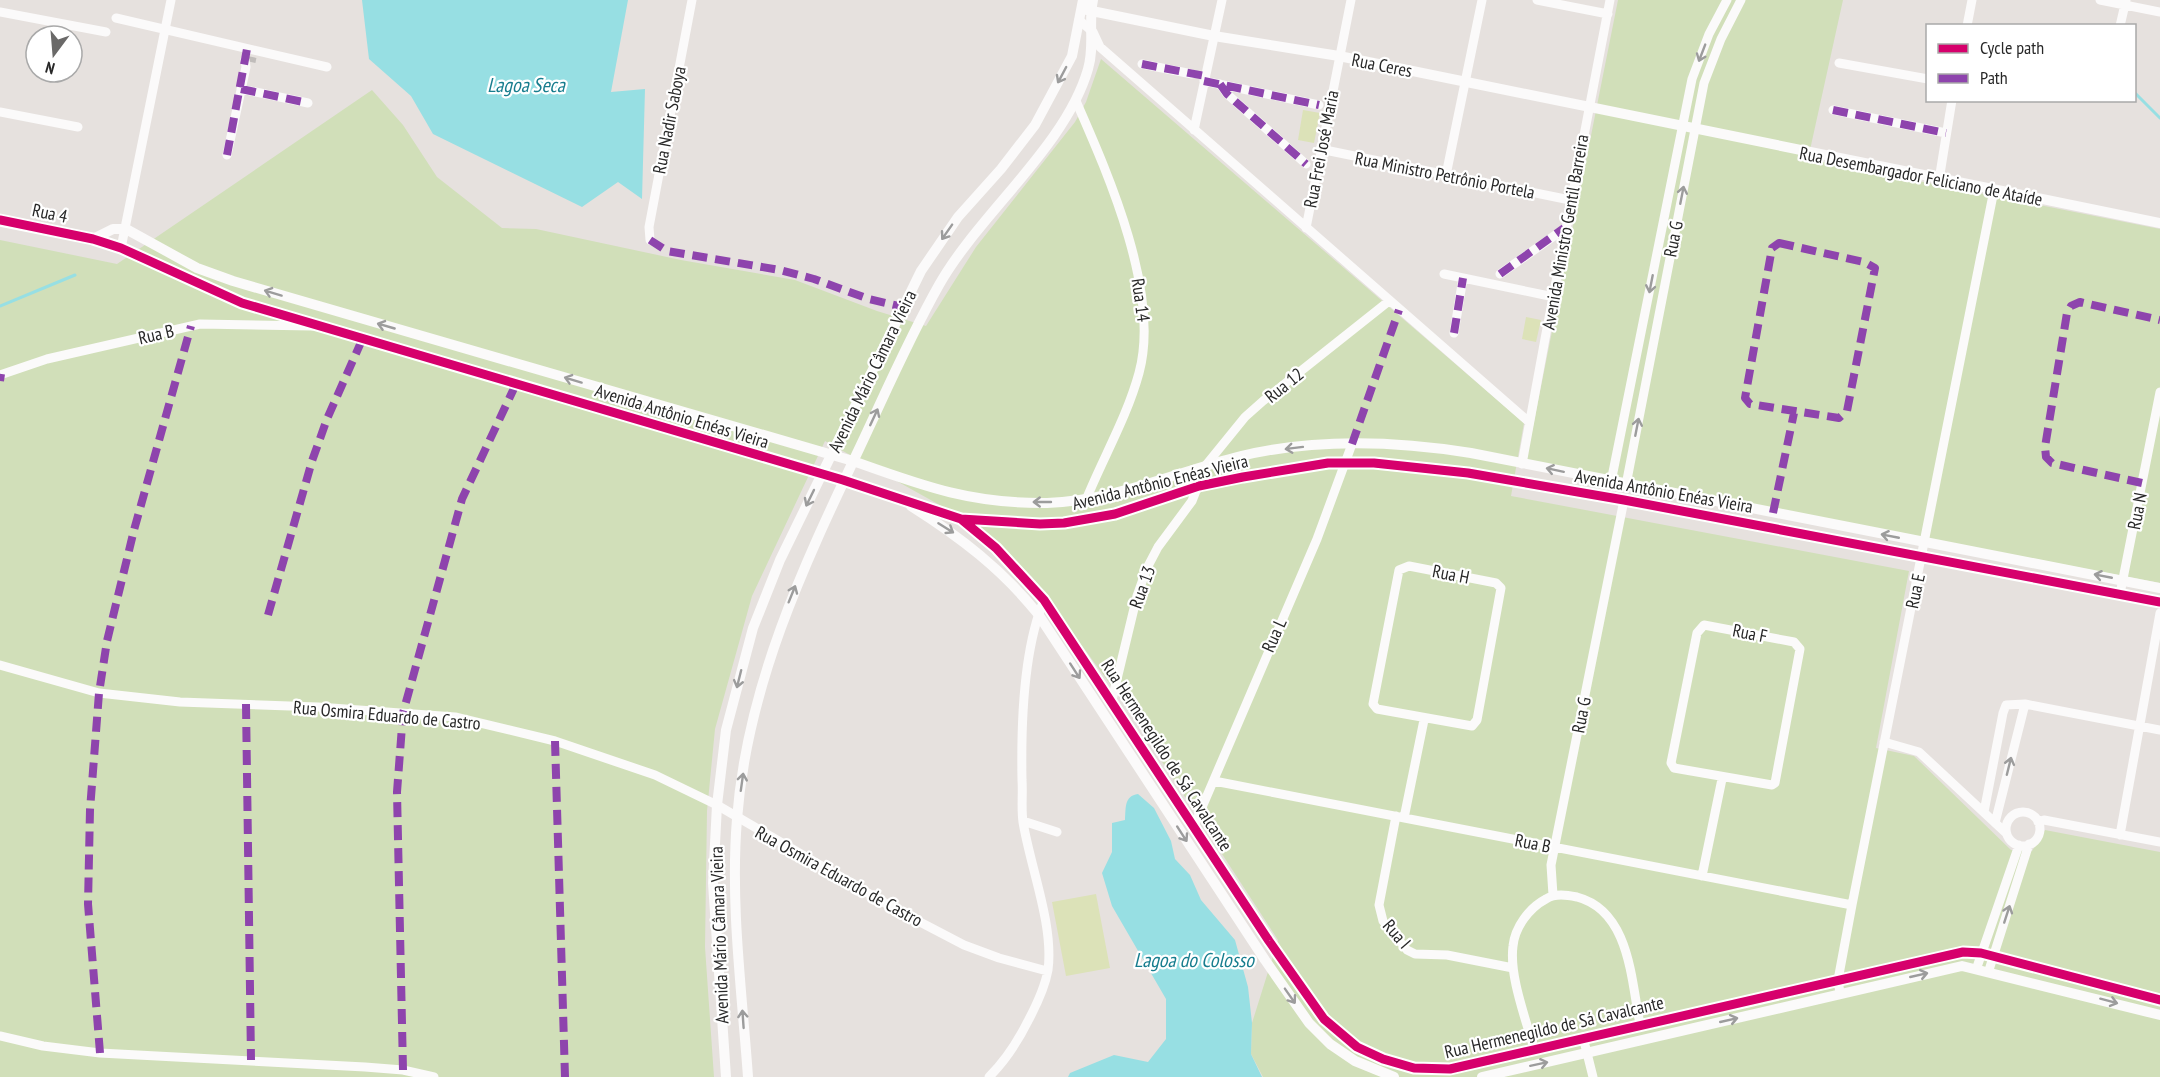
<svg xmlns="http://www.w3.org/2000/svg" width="2160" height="1077" viewBox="0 0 2160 1077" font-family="'PT Sans Narrow',sans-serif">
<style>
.green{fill:#d1dfb9}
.pitch{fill:#dce2b8}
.water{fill:#97dfe3}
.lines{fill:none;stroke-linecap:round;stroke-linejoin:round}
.stream{stroke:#97dfe3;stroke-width:3}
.minor-tunnel{stroke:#c0bcba;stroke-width:9;stroke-dasharray:9 4.5;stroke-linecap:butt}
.minor{stroke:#fbfafa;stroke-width:9}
.tertiary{stroke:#fbfafa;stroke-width:10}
.quiet{stroke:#8e44ad;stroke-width:8;stroke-dasharray:15 8;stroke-linecap:butt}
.cycleway-casing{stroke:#fff;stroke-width:13}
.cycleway{stroke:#d6006c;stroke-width:9}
.oneway{stroke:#9c9c9c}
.labels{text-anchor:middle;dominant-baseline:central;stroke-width:4.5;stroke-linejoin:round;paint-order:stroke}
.street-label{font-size:18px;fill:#282828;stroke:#fff}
.water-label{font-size:20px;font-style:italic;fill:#177d8e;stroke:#fff}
</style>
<rect width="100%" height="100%" fill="#e6e1de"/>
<path class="green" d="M1618 0H1843L1808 159 2160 229V583L1526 462Z
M1101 59 1524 423 1511 496 1909 571 1876 748 1914 756 2011 850 2032 851 2045 830 2160 852V1077H1263L1251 1054 1252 1023 1278 940 1123 702 1032 577 979 527 825 441 752 596 715 729 707 811 705 947 714 1077H0V240L117 264 372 90 403 125 437 177 502 228 536 229 681 260 795 280 877 311 926 326 976 247 1075 122 1086 102Z"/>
<path class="pitch" d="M1303 110 1320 113 1314 143 1298 140Z
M1526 317 1541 320 1536 342 1522 339Z
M1096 894 1110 968 1066 976 1052 902Z"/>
<path class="water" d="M362 0H628L611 92 645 89 642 199 618 182 582 207 433 134 411 96 369 59Z
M1138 794 1154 808 1171 841 1175 859 1190 875 1201 900 1235 940 1248 987 1252 1023 1251 1054 1262 1077H1068L1070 1073 1114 1055 1148 1062 1166 1039V999L1112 906 1102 873 1112 852V823L1125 820C1126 808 1124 796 1138 794Z"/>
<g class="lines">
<path class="stream" d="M2134 92 2160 118
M0 306 75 275"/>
<path class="minor-tunnel" d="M251 62 252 57"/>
<path class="minor" d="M1537 0 1608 14
M2100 0 2160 12
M0 12 106 32
M116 18 327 67
M1079 20 1093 32 1100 47 1529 422
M1967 26 1972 0
M2120 26 2126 0
M1839 63 1928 79
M1142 64 1192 74
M1204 81 1319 105
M1220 84 1227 94 1306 164
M241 89 308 103
M1076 101C1108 174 1161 293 1139 373 1127 417 1103 458 1086 500
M1833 110 1946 133
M0 112 78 127
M1194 130 1222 0
M1320 149 1570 200
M227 155 246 67 245 60
M1446 175 1482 0
M1939 180 1952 100
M1306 228 1351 0
M650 240 649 227 692 0
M121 248 171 0
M1444 274 1554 297
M1500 274 1564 229
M1454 333 1463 278
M0 375 47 359 200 324 312 326
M1522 464C1550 309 1580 154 1610 0
M1611 482 1692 79 1709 34 1727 0
M1626 485 1704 83 1721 39 1741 0
M1409 566 1496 583 1501 588 1477 720 1472 726 1377 709 1373 704 1399 570Z
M2120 594 2160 392
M1704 625 1794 642 1800 649 1775 783 1772 785 1674 768 1671 763 1697 633Z
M0 665 99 693 180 702 318 707 455 717 555 741 655 775 717 805 897 910 964 945 999 958 1047 971
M1112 700 1137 596 1147 568 1158 547 1192 501 1206 465 1245 417 1263 401 1389 301
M1884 742 1919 752 2006 833
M1214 781 1852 905
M1984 812 2003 713 2006 705 2025 704 2160 730
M2006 829a17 17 0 1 1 34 0a17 17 0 1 1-34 0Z
M1396 816 1379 905 1383 921 1407 950 1415 954 1447 955 1513 968
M1404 818 1424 720
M1023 821 1057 832
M2038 822 2044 820 2160 842
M1995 823 2025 704
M1194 826 1317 539 1352 444
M2120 835 2160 613
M1702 876 1722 779
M1553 895 1551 865 1624 500
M1977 967 2019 845
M1989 970 2029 844
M1840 993 1838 980 1852 905 1994 190
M0 1036 43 1046 100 1053 365 1067 403 1070 434 1077
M1583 1037 1593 1077
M1534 1049C1526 1019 1509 976 1513 946 1515 927 1529 908 1546 899 1555 893 1567 895 1577 897 1630 911 1631 980 1640 1024
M989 1077C1006 1060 1017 1043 1028 1021 1036 1006 1045 987 1048 970 1054 925 1030 866 1023 822 1021 808 1023 794 1022 780 1021 727 1023 650 1044 600"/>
<path class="tertiary" d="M1087 10 1214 36 1339 56 2160 223
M0 220 93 239 121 248 242 303 843 480 961 519 1040 524 1064 523 1115 514 1199 486 1243 477 1328 463H1374L1468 473 1624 500 2160 602
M93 239 113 229H126L197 268 233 281 853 461C923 486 971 504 1047 503 1114 501 1176 472 1241 456 1316 438 1396 441 1471 453L2160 588
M911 506C960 537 1002 569 1038 614L1265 960 1309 1023 1330 1044 1355 1061 1394 1077
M961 519 996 548 1044 600 1269 941 1324 1019 1357 1047 1383 1059 1414 1068 1450 1069 1963 952 1981 953 2160 1000
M726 1077 713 883 717 805 726 730 753 628 780 560 921 271 958 217 1001 169 1035 125 1072 56 1083 0
M748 1077C742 992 730 904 737 819 747 686 803 567 859 449 885 394 909 338 939 285 979 214 1066 146 1088 69 1095 46 1088 23 1093 0
M1482 1077 1962 966 2160 1015"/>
<path class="quiet" d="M1142 64 1205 76
M1204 81 1319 105
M1220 84 1227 94 1306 164
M241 89 308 103
M1833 110 1946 133
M227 155 247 49
M650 240 667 251 780 270 814 279 869 299 903 307
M1779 243 1864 262 1875 268 1847 411 1839 418 1750 404 1745 398 1772 248Z
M1500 274 1564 228
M1454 333 1463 278
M0 381 1 374
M1352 444 1399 310
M2142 483 2052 463 2046 457 2045 447 2067 313 2071 306 2080 302 2160 320
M1773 513 1794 413
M268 615 312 461 327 419 362 340
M246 704 251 1060
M555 741 565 1077
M100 1053 88 904 90 810 99 693 107 641 134 530 191 326
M403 1070 397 792 403 713 462 499 516 384"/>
<defs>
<path id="cycleway" d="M0 220 93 239 121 248 242 303 843 480 961 519 1040 524 1064 523 1115 514 1199 486 1243 477 1328 463H1374L1468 473 1624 500 2160 602
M961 519 996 548 1044 600 1269 941 1324 1019 1357 1047 1383 1059 1414 1068 1450 1069 1963 952 1981 953 2160 1000"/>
</defs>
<use href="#cycleway" class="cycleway-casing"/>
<use href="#cycleway" class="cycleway"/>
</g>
<defs><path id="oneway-shaft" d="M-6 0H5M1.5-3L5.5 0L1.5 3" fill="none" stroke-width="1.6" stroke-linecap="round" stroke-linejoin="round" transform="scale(1.5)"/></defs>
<g class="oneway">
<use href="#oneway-shaft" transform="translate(1702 53) rotate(111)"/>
<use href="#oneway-shaft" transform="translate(1062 75) rotate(118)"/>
<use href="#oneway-shaft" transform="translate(1682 195) rotate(-79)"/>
<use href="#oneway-shaft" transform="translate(947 232) rotate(125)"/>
<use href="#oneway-shaft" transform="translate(1651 284) rotate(101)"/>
<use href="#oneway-shaft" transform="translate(273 293) rotate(-163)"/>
<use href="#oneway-shaft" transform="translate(386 326) rotate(-164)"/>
<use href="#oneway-shaft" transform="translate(573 380) rotate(-163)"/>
<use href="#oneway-shaft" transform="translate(874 417) rotate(-65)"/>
<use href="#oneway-shaft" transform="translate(1637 427) rotate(-79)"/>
<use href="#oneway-shaft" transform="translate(1294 448) rotate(173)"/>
<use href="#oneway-shaft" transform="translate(1555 470) rotate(-168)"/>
<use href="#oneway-shaft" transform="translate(810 498) rotate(116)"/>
<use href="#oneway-shaft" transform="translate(1042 502) rotate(180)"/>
<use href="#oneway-shaft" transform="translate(946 528) rotate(32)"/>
<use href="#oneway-shaft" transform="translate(1890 536) rotate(-169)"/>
<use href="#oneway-shaft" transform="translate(2103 576) rotate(-169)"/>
<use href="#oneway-shaft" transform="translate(792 594) rotate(-68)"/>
<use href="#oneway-shaft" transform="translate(1075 671) rotate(57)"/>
<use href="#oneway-shaft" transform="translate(739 679) rotate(104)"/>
<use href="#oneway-shaft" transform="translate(2009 766) rotate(-76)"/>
<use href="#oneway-shaft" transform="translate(742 782) rotate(-82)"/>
<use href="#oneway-shaft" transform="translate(1182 834) rotate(57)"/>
<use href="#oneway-shaft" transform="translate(2007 914) rotate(-72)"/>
<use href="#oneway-shaft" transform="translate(1919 975) rotate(-13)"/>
<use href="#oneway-shaft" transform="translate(1290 996) rotate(55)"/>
<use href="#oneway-shaft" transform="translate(2109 1001) rotate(15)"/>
<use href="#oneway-shaft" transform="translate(743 1019) rotate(-94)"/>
<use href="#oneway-shaft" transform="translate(1729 1020) rotate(-13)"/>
<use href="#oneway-shaft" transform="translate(1539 1064) rotate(-12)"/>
</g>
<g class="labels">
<g class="street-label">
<text transform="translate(1382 65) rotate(11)">Rua Ceres</text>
<text transform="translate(669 120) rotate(-79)">Rua Nadir Saboya</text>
<text transform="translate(1321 149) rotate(-79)">Rua Frei José Maria</text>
<text transform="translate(1445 175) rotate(11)">Rua Ministro Petrônio Portela</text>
<text transform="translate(1921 176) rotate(11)">Rua Desembargador Feliciano de Ataíde</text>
<text transform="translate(50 213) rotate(12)">Rua 4</text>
<text transform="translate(1565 232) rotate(-80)">Avenida Ministro Gentil Barreira</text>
<text transform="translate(1673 239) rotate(-79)">Rua G</text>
<text transform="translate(1141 300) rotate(82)">Rua 14</text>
<text transform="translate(156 334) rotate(-13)">Rua B</text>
<text transform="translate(872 371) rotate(-64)">Avenida Mário Câmara Vieira</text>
<text transform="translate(1284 385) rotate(-39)">Rua 12</text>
<text transform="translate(682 416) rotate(17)">Avenida Antônio Enéas Vieira</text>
<text transform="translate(1160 482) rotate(-14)">Avenida Antônio Enéas Vieira</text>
<text transform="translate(1664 491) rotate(10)">Avenida Antônio Enéas Vieira</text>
<text transform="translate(2137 511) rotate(-79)">Rua N</text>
<text transform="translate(1451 574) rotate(11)">Rua H</text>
<text transform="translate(1142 587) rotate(-70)">Rua 13</text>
<text transform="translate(1915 591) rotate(-78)">Rua E</text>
<text transform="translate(1750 633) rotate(11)">Rua F</text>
<text transform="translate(1274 635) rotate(-66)">Rua L</text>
<text transform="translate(387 715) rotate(5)">Rua Osmira Eduardo de Castro</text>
<text transform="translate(1581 715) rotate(-79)">Rua G</text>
<text transform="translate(1167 755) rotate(57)">Rua Hermenegildo de Sá Cavalcante</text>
<text transform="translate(1533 843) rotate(11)">Rua B</text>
<text transform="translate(839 876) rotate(29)">Rua Osmira Eduardo de Castro</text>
<text transform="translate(1397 934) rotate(49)">Rua I</text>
<text transform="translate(719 935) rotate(-92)">Avenida Mário Câmara Vieira</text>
<text transform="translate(1554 1027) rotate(-13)">Rua Hermenegildo de Sá Cavalcante</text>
</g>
<g class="water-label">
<text x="526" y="85">Lagoa Seca</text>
<text x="1194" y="960">Lagoa do Colosso</text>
</g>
</g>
<rect x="1926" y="24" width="210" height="78" fill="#ffffff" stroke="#a9a9a9" stroke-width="1.5"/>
<rect x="1938" y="44" width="30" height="9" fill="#d6006c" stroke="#a9a9a9" stroke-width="1.5"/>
<text x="1980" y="54" font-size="18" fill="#282828">Cycle path</text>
<rect x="1938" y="74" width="30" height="9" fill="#8e44ad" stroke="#a9a9a9" stroke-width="1.5"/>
<text x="1980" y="84" font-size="18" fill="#282828">Path</text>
<g transform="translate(54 54) rotate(196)"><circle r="28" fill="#ffffff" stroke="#a9a9a9" stroke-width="1.5"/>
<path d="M0-4.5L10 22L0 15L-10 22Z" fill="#6a6968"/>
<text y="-9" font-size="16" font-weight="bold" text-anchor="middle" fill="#282828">N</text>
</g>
</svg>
